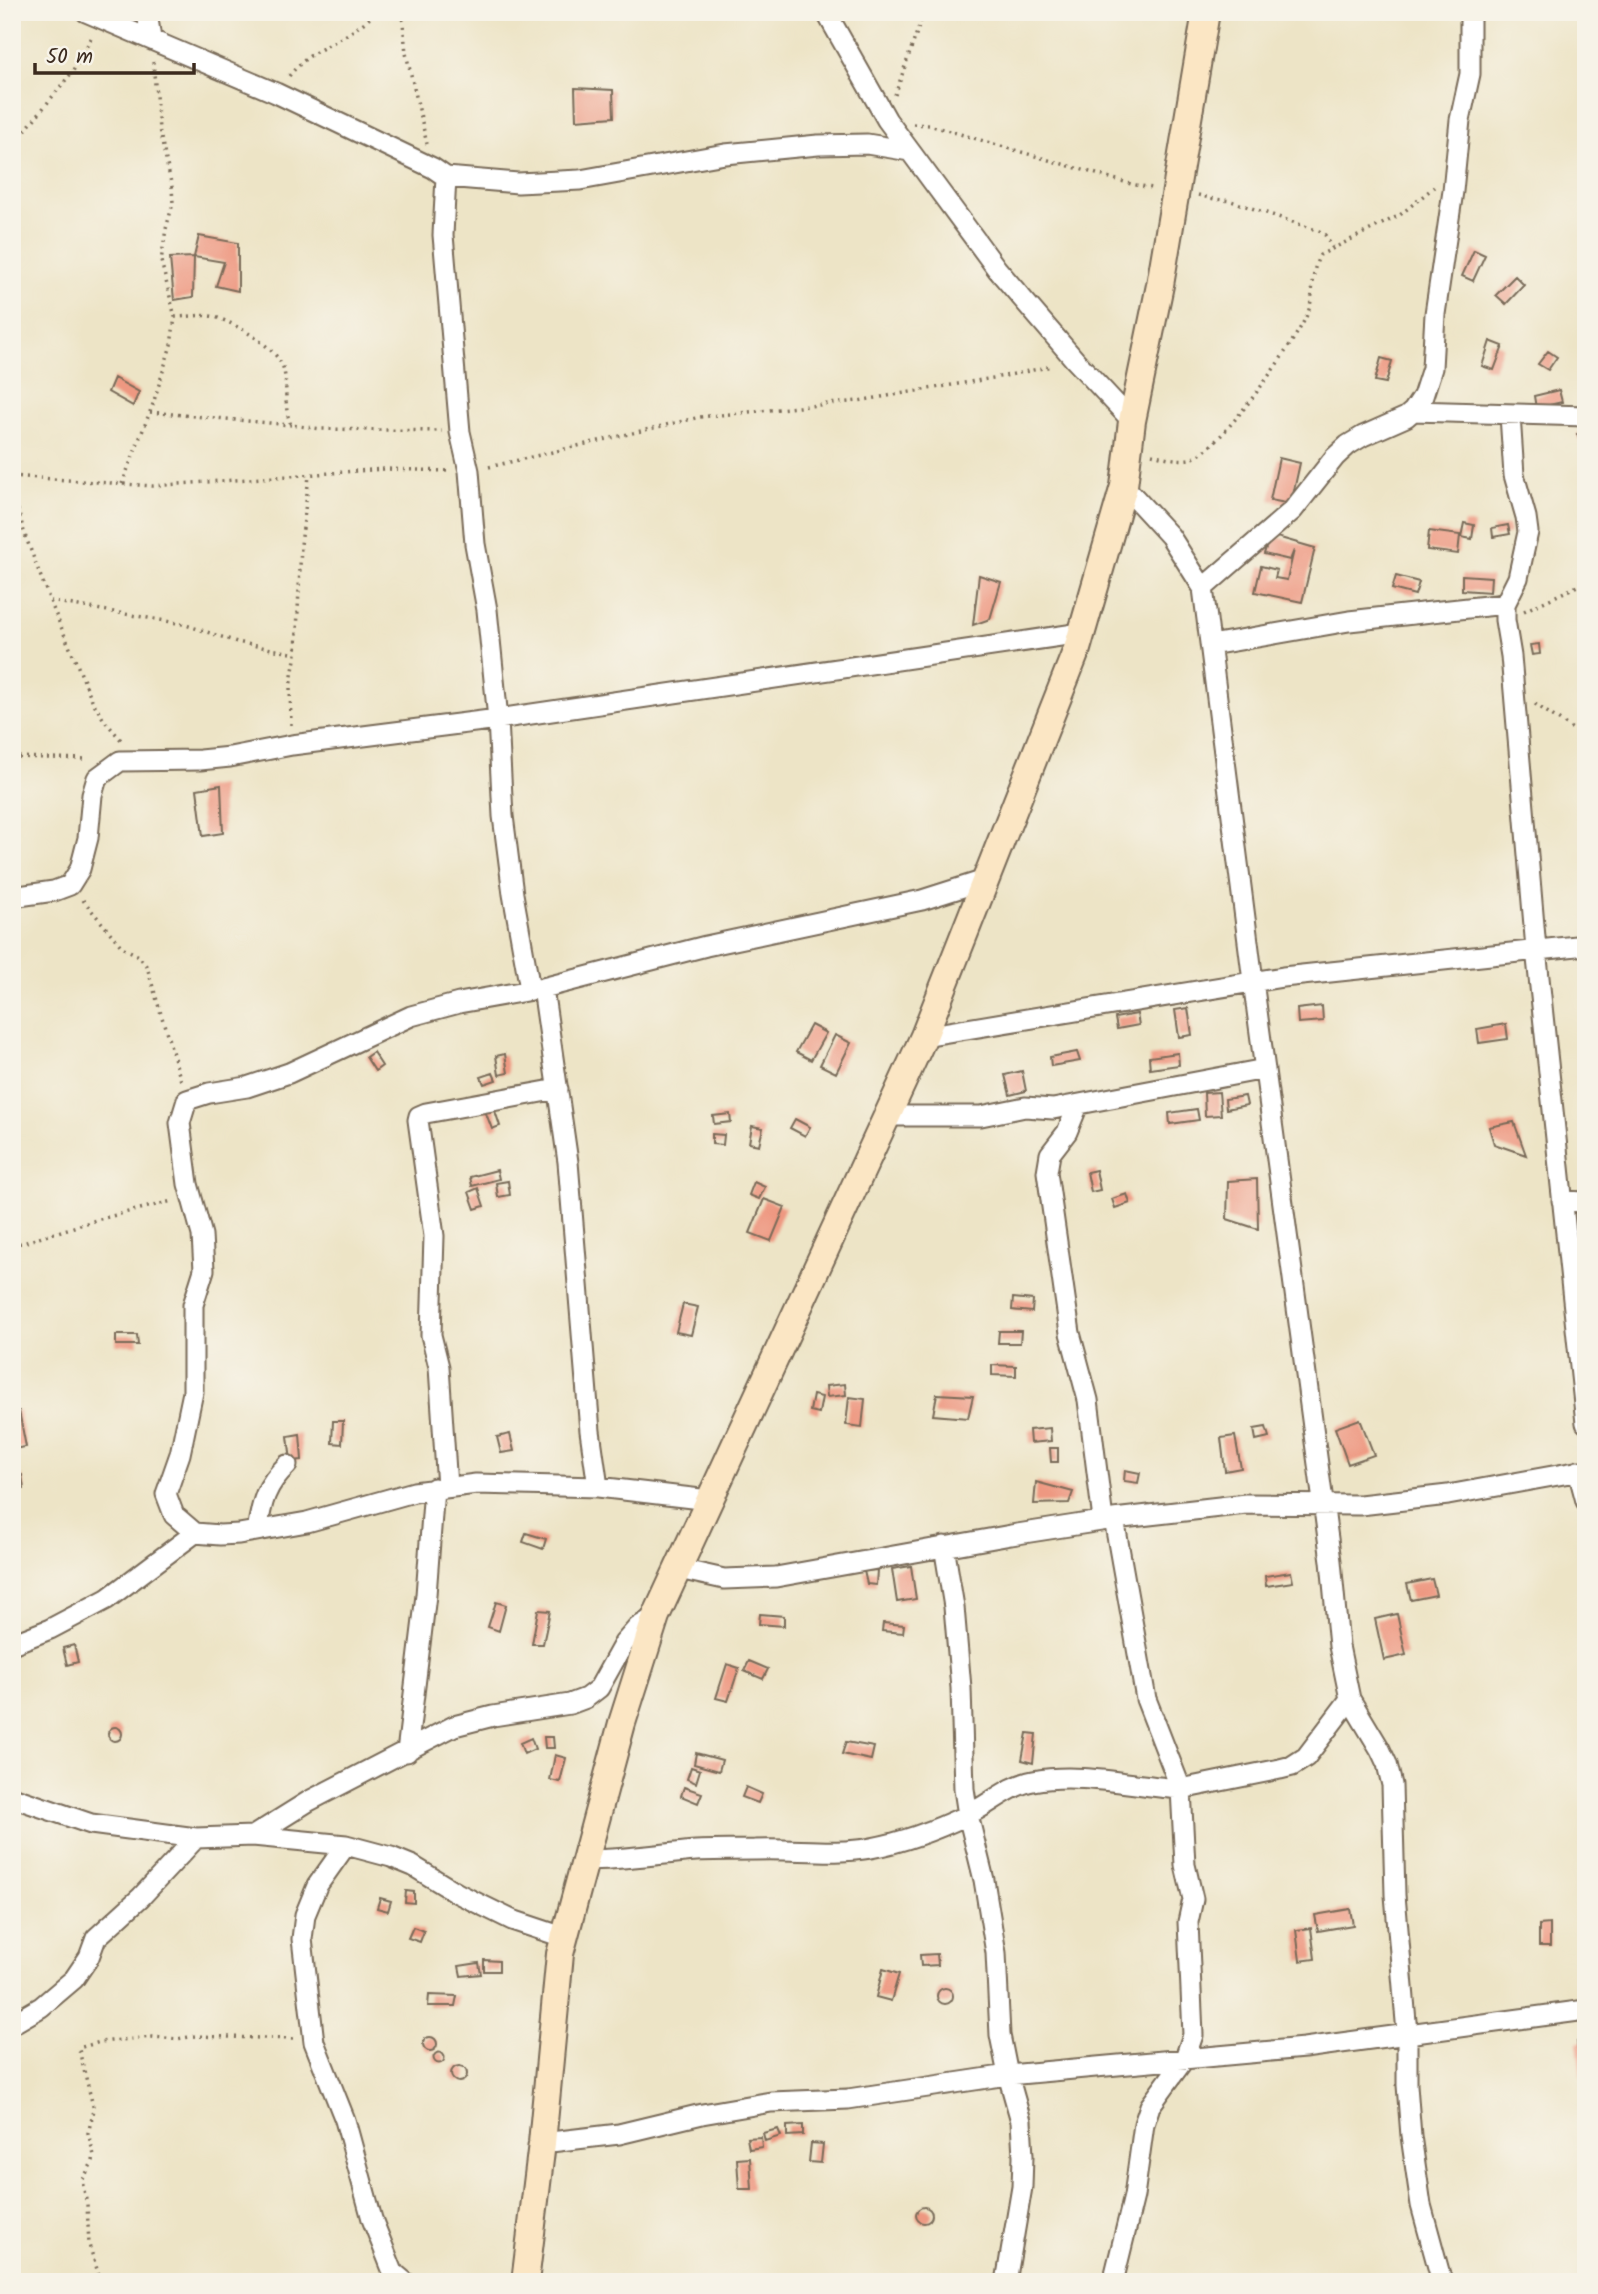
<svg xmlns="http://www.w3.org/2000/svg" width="1598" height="2294" viewBox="0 0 1598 2294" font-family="Kalam,sans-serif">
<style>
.building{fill:#ee9881}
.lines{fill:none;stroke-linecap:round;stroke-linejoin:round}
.minor-casing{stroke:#796b59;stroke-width:23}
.secondary-casing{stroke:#796b59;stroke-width:30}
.path{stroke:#796b59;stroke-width:3.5;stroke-dasharray:2 5;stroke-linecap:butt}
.minor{stroke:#fff;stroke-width:19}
.secondary{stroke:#fbe6c4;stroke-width:26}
</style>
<rect width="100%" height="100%" fill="#f7f3e8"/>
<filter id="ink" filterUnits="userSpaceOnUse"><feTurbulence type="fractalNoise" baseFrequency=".0143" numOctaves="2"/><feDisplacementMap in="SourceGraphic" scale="14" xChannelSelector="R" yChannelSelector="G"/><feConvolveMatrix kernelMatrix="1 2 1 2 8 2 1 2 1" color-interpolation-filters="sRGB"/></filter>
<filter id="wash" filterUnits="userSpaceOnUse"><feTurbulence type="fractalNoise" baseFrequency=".00686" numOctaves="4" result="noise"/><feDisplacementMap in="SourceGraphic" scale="28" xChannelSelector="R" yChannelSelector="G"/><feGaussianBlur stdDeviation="1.57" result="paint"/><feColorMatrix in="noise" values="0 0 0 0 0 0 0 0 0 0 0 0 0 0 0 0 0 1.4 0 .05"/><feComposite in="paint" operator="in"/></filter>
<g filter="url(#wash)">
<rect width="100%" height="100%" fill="#ede4c6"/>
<g id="blocks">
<path class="building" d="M575 88 613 90 614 117 576 120Z
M199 236 238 243V291L216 286 224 262 194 257Z
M1474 250 1485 255 1473 281 1462 276Z
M194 257 193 297 174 300 170 258Z
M1515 276 1524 285 1506 304 1496 295Z
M1490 341 1503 346 1494 370 1482 366Z
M1548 351 1557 357 1548 370 1538 364Z
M1381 358 1392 361 1386 383 1375 381Z
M114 378 139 392 133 406 108 392Z
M1559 390 1562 402 1536 408 1534 396Z
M1586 430V454L1577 434Z
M1279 458 1300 463 1291 504 1270 500Z
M1464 523 1474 525 1472 539 1461 537Z
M1508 525 1510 534 1493 537 1492 528Z
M1429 531 1460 535 1458 554 1427 550Z
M1270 535 1315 548 1302 602 1255 592 1261 566 1277 570 1275 578 1287 580 1294 550 1290 560 1264 554Z
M979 575 1001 582 990 619 973 625Z
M1462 575 1491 577 1490 592 1462 590Z
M1396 576 1419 582 1415 595 1392 589Z
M1539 644 1540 654 1532 655 1530 645Z
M221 785 223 833 203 836 197 789Z
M1322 1006 1323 1021 1298 1023 1297 1009Z
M1188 1008 1192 1035 1179 1037 1175 1010Z
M1137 1014 1139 1025 1117 1029 1115 1018Z
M1506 1024 1508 1039 1479 1043 1477 1029Z
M811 1025 826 1033 811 1060 796 1052Z
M835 1035 851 1043 836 1073 820 1065Z
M373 1052 382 1066 375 1071 366 1057Z
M1077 1052 1080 1061 1051 1066 1050 1057Z
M1178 1053 1179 1065 1150 1069 1149 1057Z
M505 1054 508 1073 499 1075 496 1056Z
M1022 1071 1026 1091 1010 1095 1005 1075Z
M493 1073 496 1080 484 1084 481 1077Z
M1219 1092 1221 1115 1205 1116 1204 1093Z
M1245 1096 1247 1105 1226 1109 1225 1099Z
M493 1105 500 1126 492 1129 484 1108Z
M1197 1109 1199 1120 1170 1124 1169 1113Z
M730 1114 731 1122 714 1124 713 1116Z
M795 1119 810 1127 805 1136 790 1128Z
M1514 1122 1526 1155 1494 1144 1489 1127Z
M752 1126 763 1128 759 1145 749 1143Z
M712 1134 724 1135 723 1145 712 1144Z
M497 1170 499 1179 472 1186 470 1177Z
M1096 1170 1100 1190 1091 1192 1087 1172Z
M1257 1179 1258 1229 1227 1219 1228 1181Z
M508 1181 510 1195 498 1197 496 1183Z
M754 1182 765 1187 759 1199 749 1195Z
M478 1188 484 1206 475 1209 469 1192Z
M1127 1194 1130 1203 1115 1208 1112 1199Z
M764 1199 785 1207 771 1241 750 1233Z
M1013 1298 1033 1300 1032 1312 1012 1310Z
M683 1304 698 1307 691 1335 676 1332Z
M999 1331H1021L1020 1343H998Z
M116 1335H137L138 1345H116Z
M992 1365 1016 1366V1376L992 1375Z
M845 1384 846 1395 827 1397 826 1386Z
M937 1394 973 1396 968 1418 933 1415Z
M813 1395 822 1397 819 1413 810 1411Z
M849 1397 865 1399 862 1427 846 1425Z
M19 1411 26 1447 12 1449V1412Z
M1360 1419 1374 1455 1348 1464 1335 1428Z
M333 1421H343L342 1444 332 1443Z
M1266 1427 1269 1437 1256 1440 1254 1429Z
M1050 1428 1051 1441 1030 1443 1029 1430Z
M300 1434 302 1460 291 1461 288 1436Z
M510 1434 514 1451 501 1453 497 1437Z
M1235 1436 1241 1468 1225 1471 1221 1438Z
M1050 1448H1058V1462H1051Z
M1125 1470 1140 1473 1138 1483 1124 1481Z
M22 1475 24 1489 12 1491V1477Z
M1036 1482 1073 1492 1069 1503 1034 1504Z
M526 1533 546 1539 543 1549 523 1542Z
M911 1566 916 1599 897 1602 892 1569Z
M877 1570 876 1585 867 1584 864 1571Z
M1291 1572 1293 1582 1266 1586 1265 1576Z
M1432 1579 1436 1595 1411 1600 1407 1584Z
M496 1602 506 1605 499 1631 488 1627Z
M538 1610 550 1611 543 1644H532Z
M760 1614 784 1616V1626L759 1624Z
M1397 1614 1406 1655 1384 1660 1375 1619Z
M883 1623 904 1625 903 1633 882 1631Z
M74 1645 78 1662 67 1665 63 1648Z
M749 1661 768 1669 763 1679 744 1671Z
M727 1664 739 1668 728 1701 716 1698Z
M108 1734a7 7 0 1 1 14 0a7 7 0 1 1-14 0Z
M1027 1733 1036 1734 1033 1763 1022 1760Z
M544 1737H553L554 1748H545Z
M531 1738 535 1749 524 1754 520 1743Z
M846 1742 874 1747 871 1760 842 1754Z
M696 1753 722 1760 719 1771 694 1764Z
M555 1755 566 1758 560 1782 550 1780Z
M691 1767 700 1770 696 1783 687 1779Z
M684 1787 702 1793 698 1803 681 1796Z
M746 1787 762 1794 758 1803 742 1797Z
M406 1891 414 1892V1903L405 1902Z
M380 1898 391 1901 388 1911 377 1908Z
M1350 1909 1353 1925 1318 1931 1315 1915Z
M1550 1924V1946H1539V1925Z
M413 1927 424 1931 420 1942 408 1938Z
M1311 1928 1315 1959 1300 1961 1296 1930Z
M937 1954 938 1965 921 1966 920 1955Z
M484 1960 499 1961V1971H484Z
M479 1963 481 1974 461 1976 459 1966Z
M883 1969 899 1974 891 2001 876 1997Z
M937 1996a8 8 0 1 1 16 0a8 8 0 1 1-16 0Z
M429 1995 457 1996 455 2006H428Z
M423 2044a7 7 0 1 1 14 0a7 7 0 1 1-14 0Z
M1586 2041V2076L1581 2077 1577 2042Z
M433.5 2058a5.5 5.5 0 1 1 11 0a5.5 5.5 0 1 1-11 0Z
M451 2074a8 8 0 1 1 16 0a8 8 0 1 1-16 0Z
M803 2125V2135L787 2136V2126Z
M778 2129 781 2136 765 2141 763 2133Z
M761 2137 762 2147 749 2149 747 2138Z
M811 2143 823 2144 821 2163 809 2162Z
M750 2158 752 2189H739L737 2159Z
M916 2215a8 8 0 1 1 16 0a8 8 0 1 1-16 0Z"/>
</g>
</g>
<g filter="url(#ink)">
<use href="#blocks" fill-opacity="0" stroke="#796b59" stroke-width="2"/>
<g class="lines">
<defs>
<path id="minor" d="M86 12 276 93 433 168 446 177 518 183 580 180 725 154 818 145 867 144 910 151 997 269 1075 360 1132 421
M147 12 151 39
M826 12 887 120 910 151
M446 177 443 235 460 432 469 471 475 544 487 610 498 719 503 816 513 894 530 989
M1413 411 1586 416
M1510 415 1514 475 1526 517 1528 532 1518 578 1505 604V620L1511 656 1536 949 1586 1423
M1124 486 1170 536 1203 588 1253 981 1331 1561 1339 1646 1350 1699 1380 1749 1387 1764 1392 1785 1395 1895 1407 2033V2085L1411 2136 1421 2205 1442 2282
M1203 588 1293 510 1335 457 1348 445 1363 436 1406 417 1413 411 1423 396 1432 368 1435 314 1453 191 1460 120 1470 74V12
M1211 645 1349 621 1505 604
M12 897 54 891 70 885 80 869 88 838 92 795 97 778 120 761 200 760 230 757 292 745 498 719 1081 633
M543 988 568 1162 590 1431 598 1487
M924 1036 1283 977 1586 945
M1078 1105 1067 1132 1050 1154 1047 1172 1070 1333 1088 1400 1103 1520
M887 1116H981L1025 1107 1053 1109 1265 1069
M1562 1201 1586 1202
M1578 1471 1586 1501
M447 1487 439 1367 431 1335 434 1236 418 1120 419 1116 426 1113 558 1089
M709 1500 598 1487 476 1484 414 1492 307 1522 239 1534 220 1535 195 1533 174 1515 166 1494 180 1454 193 1392V1305L204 1270 202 1235 188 1184 180 1123 187 1100 209 1093 247 1087 289 1073 411 1016 459 1003 543 988 706 946 922 900 988 879
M257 1531C262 1501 265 1486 287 1465
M944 1546 954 1607 961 1688 964 1789 968 1815 984 1880 996 1953 1000 2035 1008 2075 1021 2121 1023 2156 1022 2187 1006 2282
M679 1569 724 1579 776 1577 1011 1535 1114 1519 1246 1504 1360 1505 1448 1495 1586 1470
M12 1644 50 1629 107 1599 195 1533
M407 1752 426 1595 434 1488
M12 1797 91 1824 196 1838 253 1836 346 1845 391 1857 413 1866 457 1893 512 1920 563 1937
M253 1836 309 1801 454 1726 493 1716 570 1704 586 1698 599 1688 624 1643 638 1627 656 1616
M346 1845 317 1886 305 1915 302 1939 314 2042 345 2120 372 2219 393 2272 405 2282
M585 1860C623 1860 659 1854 696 1851 716 1850 735 1850 755 1850 793 1848 834 1855 871 1848 903 1842 938 1829 967 1815 989 1805 1008 1786 1033 1781 1081 1772 1133 1786 1181 1789L1146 1699 1114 1519
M12 2024 41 2007 74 1979 89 1957 96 1938 141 1897 196 1838
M542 2143 619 2134 702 2114 771 2102 848 2099 1008 2075 1304 2048 1586 2010
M1113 2282 1134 2196 1144 2124 1150 2106 1185 2058 1193 2035 1188 1922 1193 1899 1185 1865 1181 1789 1280 1769 1292 1766 1306 1757 1350 1699"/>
<path id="secondary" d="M525 2282 542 2143 560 1954 622 1723 656 1616 924 1036 1077 649 1124 486 1132 421 1160 285 1206 12"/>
</defs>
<use href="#minor" class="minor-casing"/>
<use href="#secondary" class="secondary-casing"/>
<path class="path" d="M402 12 406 53 427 144
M289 76C307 54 316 53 339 39 353 32 365 22 377 12
M895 95 924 12
M913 124 929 125 1131 184 1152 188
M12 147 73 71 93 35
M1198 195 1214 199 1231 201 1319 231 1325 235 1332 247
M175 317C188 317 207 313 218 318 238 325 280 349 284 371 288 389 283 407 291 425L322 429 442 431
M150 412 291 425
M1152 454C1165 457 1180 462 1193 458 1221 448 1293 345 1306 317 1316 297 1309 274 1320 255L1400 215 1434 187
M489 467 700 417 858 401 1005 376 1052 366
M12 476 152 486 385 469 450 471
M122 484 153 404 171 345 175 317 161 261 166 229 173 203 172 187 159 129 153 62
M12 489 25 535 50 601 93 702 104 720 122 741
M50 601 183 624 237 642 296 654
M1524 611 1586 582
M1535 704 1586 738
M291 725 290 687 296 654 301 545 309 476
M12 757 87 759
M83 900 122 947 139 956 147 967 181 1081
M12 1244 23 1243 96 1220 172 1201
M99 2275 89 2245 87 2204 82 2181 93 2161 94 2155 88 2133 94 2110 79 2050 82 2047 100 2042 153 2037 177 2039 195 2036 294 2039"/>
<use href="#minor" class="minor"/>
<use href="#secondary" class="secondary"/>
</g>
</g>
<rect width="1598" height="2294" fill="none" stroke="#f7f3e8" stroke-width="42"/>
<path d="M35 63v10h159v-10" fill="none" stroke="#3b2a1e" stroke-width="3.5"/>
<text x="46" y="63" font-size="21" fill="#3b2a1e" stroke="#f7f3e8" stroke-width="5" paint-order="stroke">50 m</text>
</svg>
